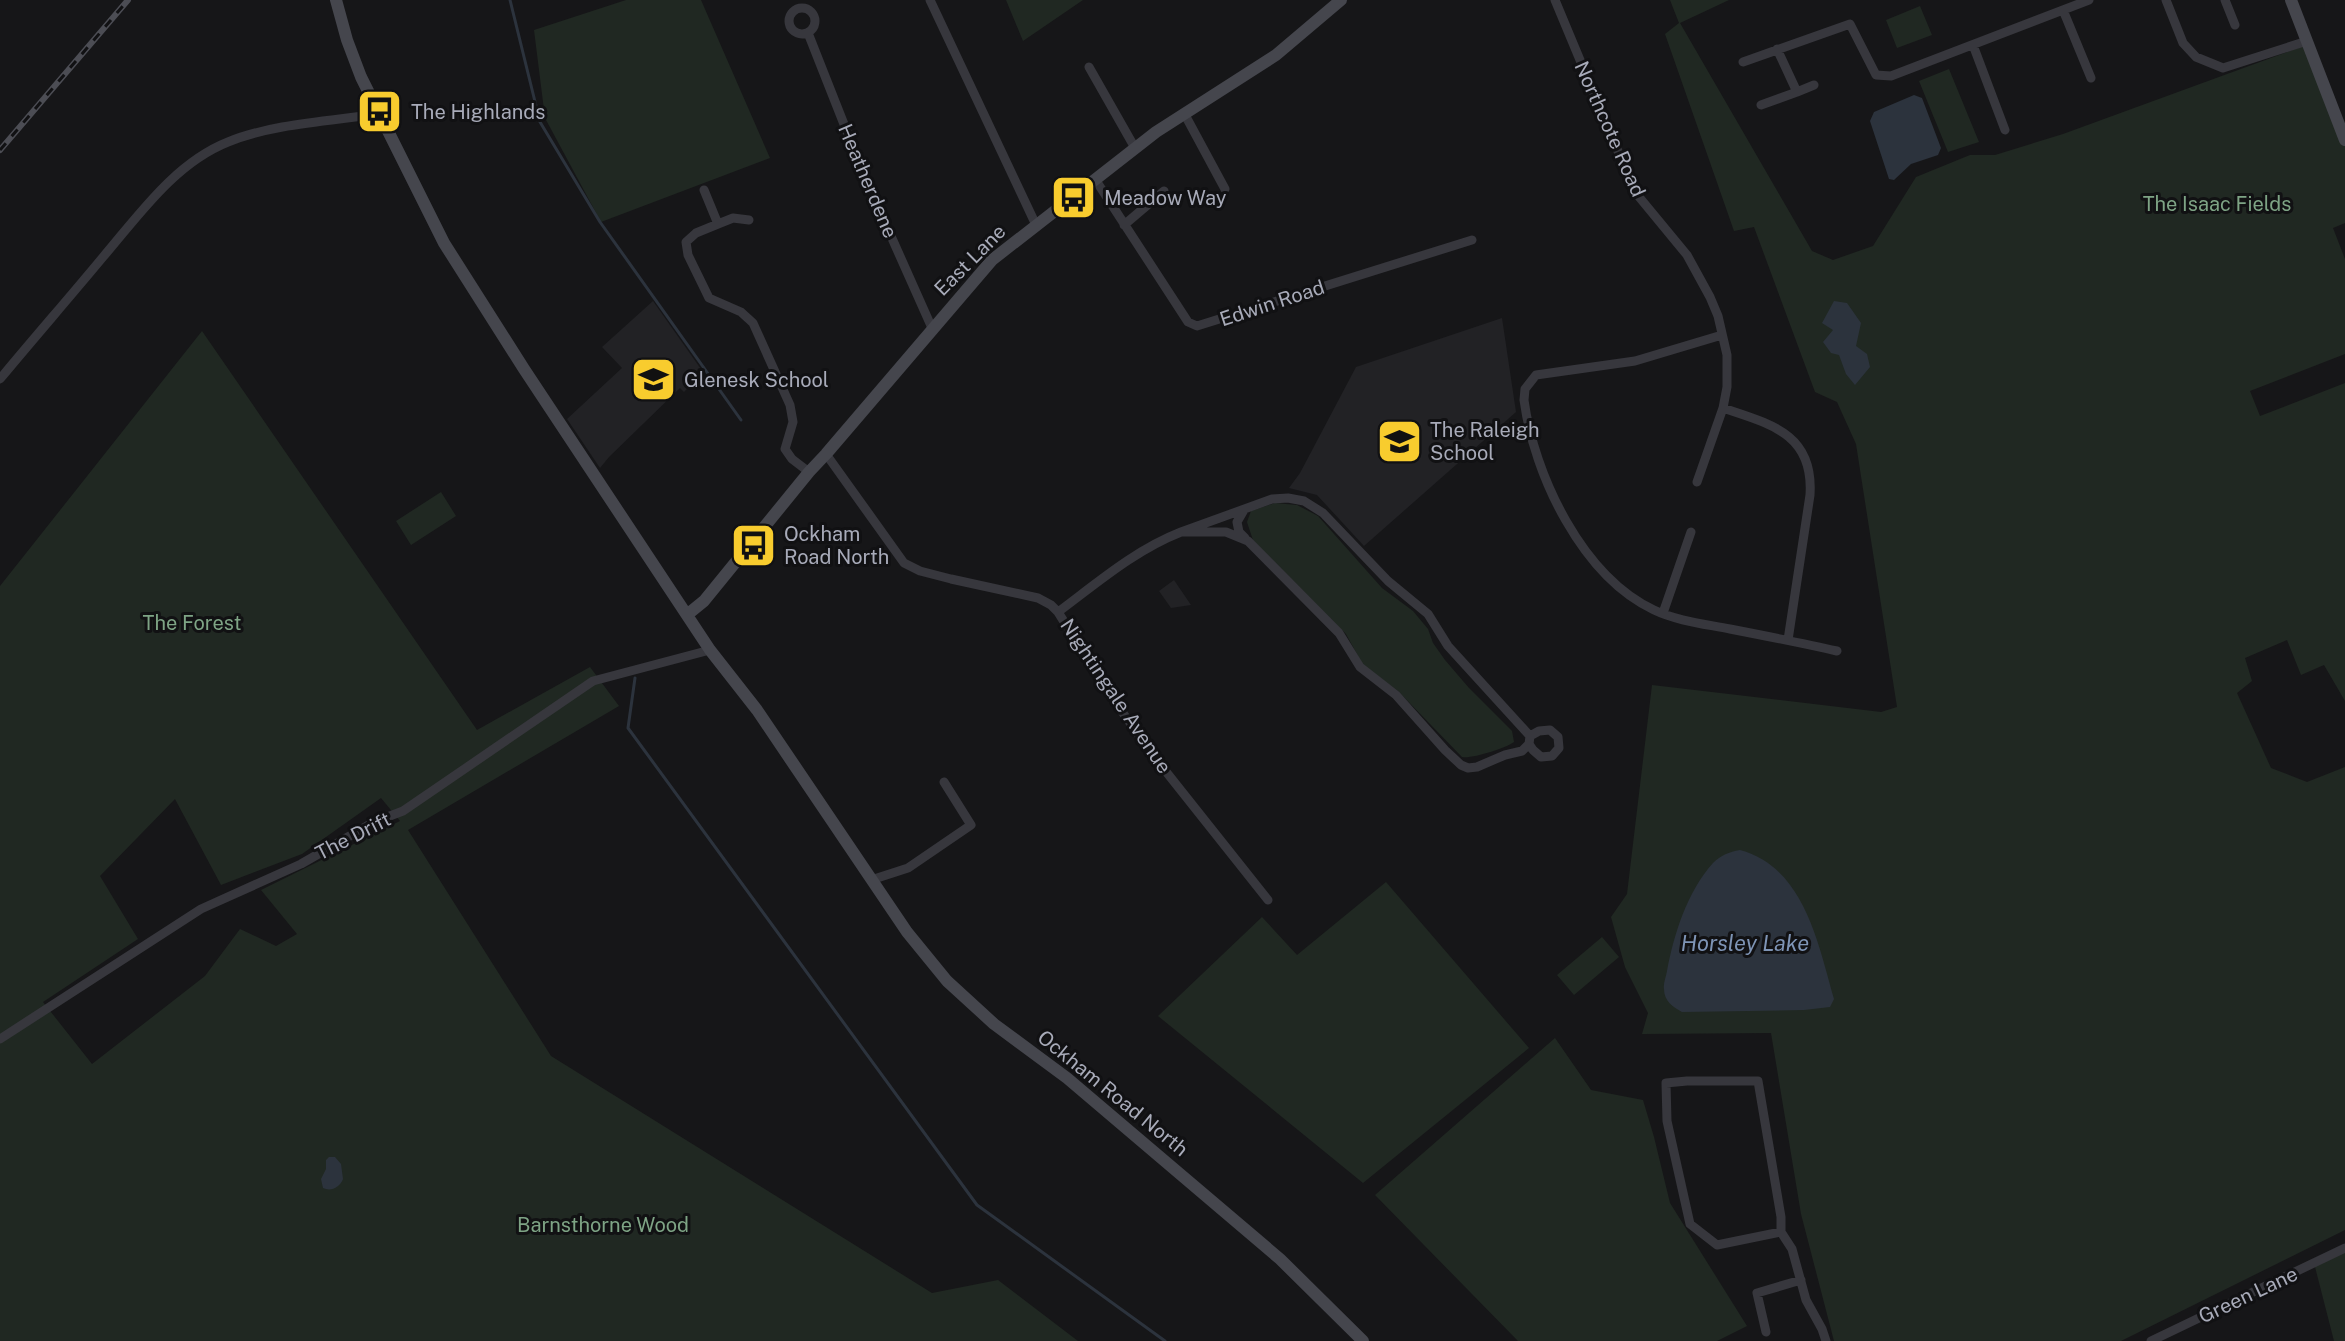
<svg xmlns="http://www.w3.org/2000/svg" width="2345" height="1341" viewBox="0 0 2345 1341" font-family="'Public Sans',sans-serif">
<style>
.built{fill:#222225}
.green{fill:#202822;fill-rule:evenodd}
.water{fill:#2c333d}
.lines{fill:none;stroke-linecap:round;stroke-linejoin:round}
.stream{stroke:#2c333d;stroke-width:3}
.street{stroke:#37373d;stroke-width:9}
.secondary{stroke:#45464d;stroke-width:12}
.rail-casing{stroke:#4c4d54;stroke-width:6}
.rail{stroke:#111113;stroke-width:3;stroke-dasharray:9;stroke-linecap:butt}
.labels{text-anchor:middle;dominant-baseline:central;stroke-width:6;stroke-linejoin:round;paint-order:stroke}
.poi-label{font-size:20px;fill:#a8abb9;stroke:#111113;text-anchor:start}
.street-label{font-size:20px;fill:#a8abb9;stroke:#111113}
.park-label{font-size:20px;fill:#7ea485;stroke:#111113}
.water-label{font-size:22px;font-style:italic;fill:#7e94b5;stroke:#111113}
</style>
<rect width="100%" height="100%" fill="#161618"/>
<path class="built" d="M653 301 703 372 684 392 680 388 609 457 600 468 567 419 622 368 602 347Z
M1502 318 1516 412 1364 546 1317 495 1289 488 1300 473 1356 367Z
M1174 580 1191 605 1171 608 1159 591Z"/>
<path class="green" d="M626 0H701L770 158 601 222 545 118 534 30Z
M1006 0H1083L1023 41Z
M1670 0H1729L1680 23 1812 251 1833 260 1873 246 1916 177 1970 155H1995L2063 134 2301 47 2307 41 2345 140V223L2333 228 2345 259V354L2250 391 2260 416 2345 383V701L2324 665 2301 675 2287 640 2245 658 2252 681 2237 693 2271 768 2307 782 2345 767V1230L2121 1341H1834L1801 1214 1771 1033 1642 1034 1648 1013 1625 967 1611 917 1627 894 1652 685 1881 712 1897 707 1856 444 1837 402 1815 392 1754 227 1734 231 1665 34 1679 23Z
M1920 6 1932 35 1897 48 1886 20Z
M1949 69 1979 142 1948 152 1919 81Z
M202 331 477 730 590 667 619 706 408 830 551 1056 932 1293 998 1280 1078 1341H0V586ZM381 798 400 821 261 890 297 934 276 946 240 929 205 976 92 1064 43 1002 138 939 100 876 175 799 221 885 302 854Z
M441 492 456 516 411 545 396 521Z
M1275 503 1297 505 1318 516 1382 588 1413 611 1428 629 1433 643 1445 660 1469 688 1512 731 1514 742C1506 748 1472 759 1462 757L1398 691 1363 665 1346 634 1253 540 1247 522 1251 511Z
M1386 882 1529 1048 1363 1183 1158 1016 1262 917 1297 955Z
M1602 937 1619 957 1574 995 1557 975Z
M1555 1038 1591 1090 1643 1100 1654 1137 1670 1203 1747 1326 1717 1341H1518L1375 1195Z
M2345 1248V1341H2334L2314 1263Z"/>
<path class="water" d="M1914 95 1922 98 1941 148 1938 155 1911 164 1894 180 1889 179 1870 121 1874 112Z
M1834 301 1847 303 1861 323 1856 346 1867 354 1870 367 1855 385 1846 374 1839 355 1831 353 1823 342 1833 330 1822 323Z
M1740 850C1804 867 1818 943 1834 999L1830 1007 1804 1010 1682 1012C1673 1007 1664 1001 1664 989 1663 984 1666 977 1667 971 1674 934 1687 892 1713 863 1721 855 1729 852 1740 850Z
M329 1157H335L341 1164 343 1179C340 1187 331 1192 323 1188L321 1179 326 1169V1160Z"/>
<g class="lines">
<path class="stream" d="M510 0 540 122 600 222 741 420
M635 678 628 728 977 1205 1165 1341"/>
<path class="street" d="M930 0 1036 225
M1555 0 1635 192 1687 255 1710 297 1718 316 1727 355V387L1723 408C1771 424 1814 434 1810 495L1788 640
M2166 0 2183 43 2196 57 2223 68 2307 41
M2225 0 2235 25
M789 21a13 13 0 1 1 26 0a13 13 0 1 1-26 0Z
M2063 10 2091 78
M808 33 866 180 932 328
M1973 45 2005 130
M1743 62 1850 24 1876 75 1891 76 2089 0
M1089 67 1135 148
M1797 92 1814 85
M1761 105 1797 92 1777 49
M1184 113 1225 189
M1095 179 1188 322 1197 326 1472 240
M704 190 718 224 696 233 686 242 688 255 709 298 741 312 753 323 790 405 793 422 785 449 792 459 809 472
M718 224 733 218 749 220
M1124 225 1164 191
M1722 335 1635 361 1536 375 1525 389 1524 400C1534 475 1582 576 1654 610 1677 621 1705 624 1730 629 1766 636 1802 643 1837 651
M0 379C34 338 69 298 103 257 139 215 175 163 228 142 271 124 331 121 378 114
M826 454 904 563 920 571 951 579 1038 598 1051 605 1058 612 1106 689 1152 754 1268 900
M1697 482 1723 408
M1288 498 1304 501 1323 513 1388 581 1428 614 1448 646 1530 736 1529 744 1522 751 1505 755 1477 767 1468 768 1461 765 1445 750 1396 695 1360 667 1339 633 1248 541 1226 532H1181L1272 499Z
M1244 510 1237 522 1239 532 1245 538
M1058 612C1097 583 1135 550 1181 532
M1663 613 1691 532
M1529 744 1533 750 1541 757 1552 756 1559 748 1558 737 1550 730 1539 731 1530 736
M871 880 908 868 971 825 944 782
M0 1039 201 909 301 864 374 822 403 811 593 681 710 650
M1781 1232 1717 1245 1690 1224 1667 1121 1666 1083 1687 1081H1758L1781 1217V1232L1792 1249 1806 1300 1822 1329 1826 1341
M1766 1332 1757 1293 1801 1280
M2151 1341 2345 1248"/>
<path class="secondary" d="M336 0 347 40 361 77 444 243 524 369 710 650 757 710 907 932 947 981 994 1024 1067 1078 1280 1259 1363 1341
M2291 0 2345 140
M688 614 704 601 809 472 826 454 992 260 1156 132 1276 55 1341 0"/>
<defs>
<path id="rail" d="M0 150 128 0"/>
</defs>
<use href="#rail" class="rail-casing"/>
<use href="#rail" class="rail"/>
</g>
<defs>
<symbol id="bus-square" viewBox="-11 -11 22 22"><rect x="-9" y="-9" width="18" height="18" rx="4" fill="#f8cc2e" stroke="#111113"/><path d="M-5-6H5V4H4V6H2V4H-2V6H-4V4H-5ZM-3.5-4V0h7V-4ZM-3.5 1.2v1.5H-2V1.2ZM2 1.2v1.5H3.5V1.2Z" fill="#111"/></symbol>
<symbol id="school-square" viewBox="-11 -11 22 22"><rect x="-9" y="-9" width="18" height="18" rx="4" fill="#f8cc2e" stroke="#111113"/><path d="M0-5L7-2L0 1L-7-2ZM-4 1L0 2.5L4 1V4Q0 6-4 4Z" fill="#111"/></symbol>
</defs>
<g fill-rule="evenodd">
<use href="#bus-square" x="354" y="86" width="51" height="51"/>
<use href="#bus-square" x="1048" y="172" width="51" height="51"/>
<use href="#school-square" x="628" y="354" width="51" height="51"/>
<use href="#school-square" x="1374" y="416" width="51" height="51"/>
<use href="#bus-square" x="728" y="520" width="51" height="51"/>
</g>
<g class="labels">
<g class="poi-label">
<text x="411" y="112">The Highlands</text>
<text x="1104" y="198">Meadow Way</text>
<text x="684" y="380">Glenesk School</text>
<text x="1430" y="430">The Raleigh<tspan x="1430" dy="23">School</tspan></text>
<text x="784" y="534">Ockham<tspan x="784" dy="23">Road North</tspan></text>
</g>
<g class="street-label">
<text transform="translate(1610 129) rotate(66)">Northcote Road</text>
<text transform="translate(868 181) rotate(67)">Heatherdene</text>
<text transform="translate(970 260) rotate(-45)">East Lane</text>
<text transform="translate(1272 303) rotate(-18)">Edwin Road</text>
<text transform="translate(1116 696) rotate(56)">Nightingale Avenue</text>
<text transform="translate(353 836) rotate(-27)">The Drift</text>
<text transform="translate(1113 1093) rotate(39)">Ockham Road North</text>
<text transform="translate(2248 1295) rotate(-25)">Green Lane</text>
</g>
<g class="park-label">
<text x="2217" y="204">The Isaac Fields</text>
<text x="192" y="623">The Forest</text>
<text x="603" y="1225">Barnsthorne Wood</text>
</g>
<g class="water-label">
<text x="1745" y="943">Horsley Lake</text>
</g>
</g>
</svg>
